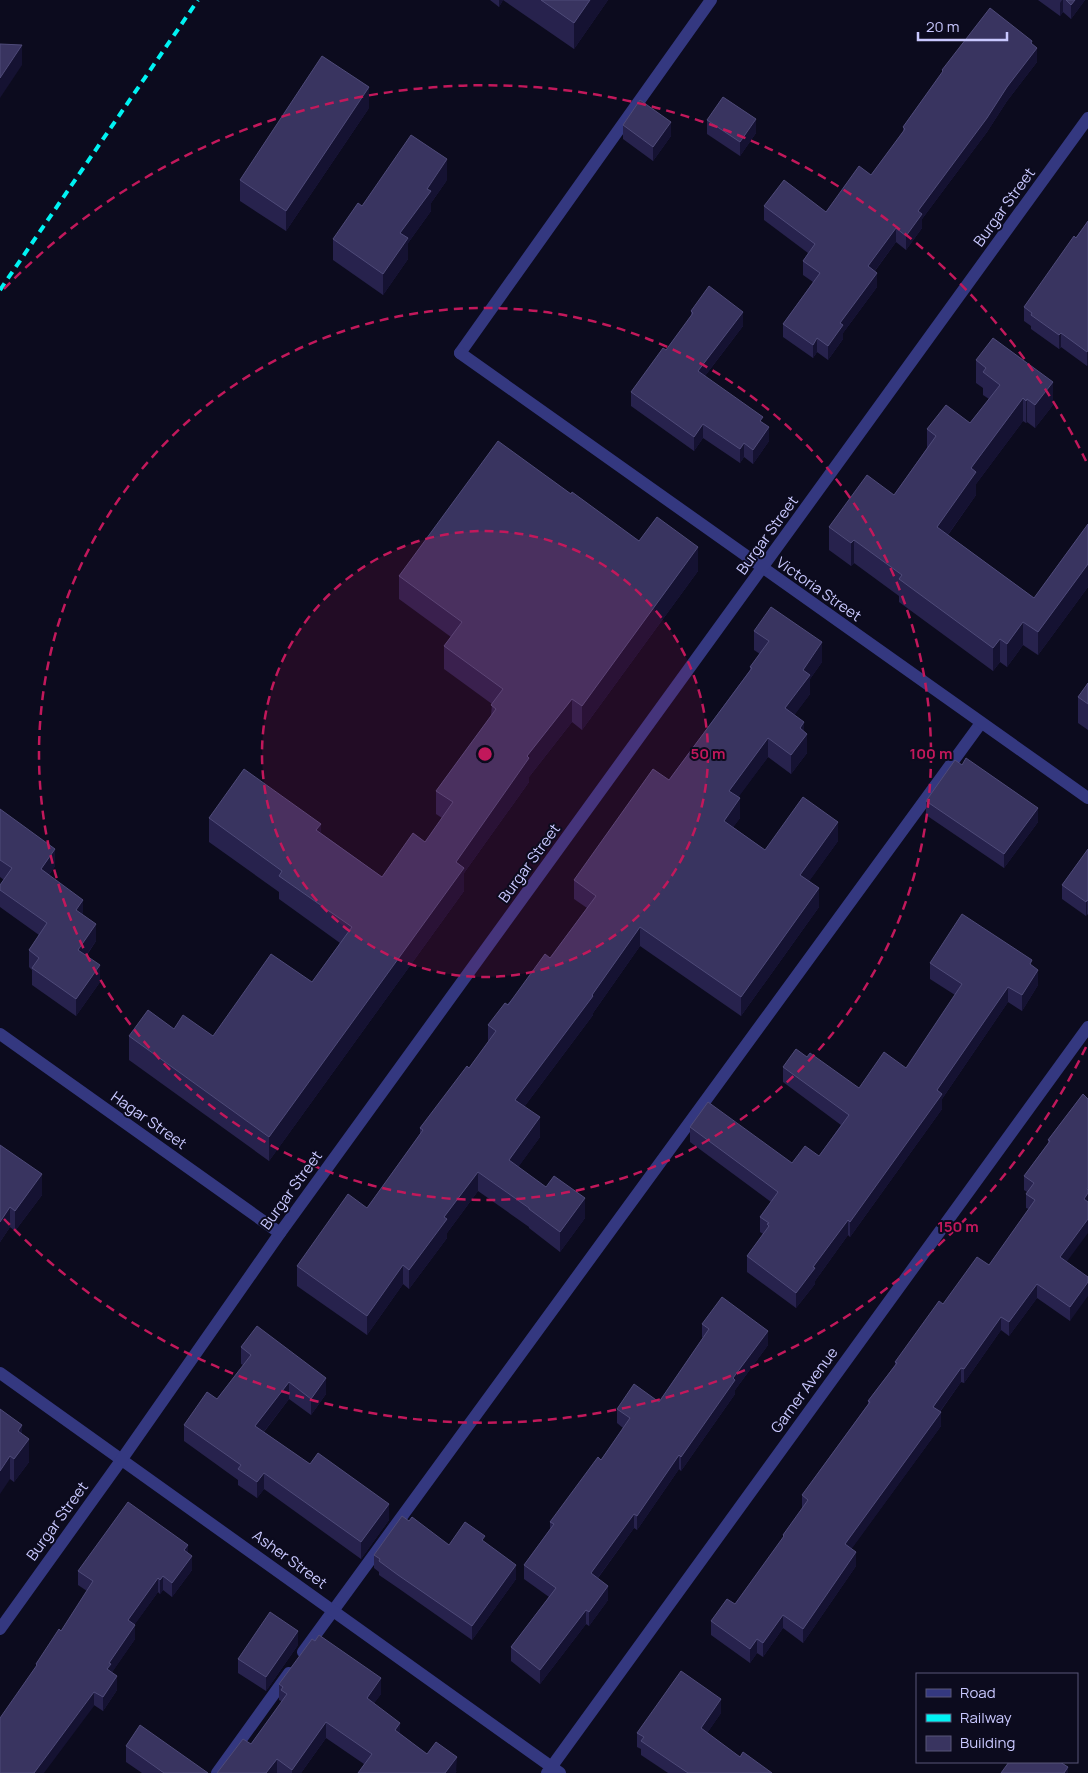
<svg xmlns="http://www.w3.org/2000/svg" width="1088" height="1773" viewBox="0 0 1088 1773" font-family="Manrope,sans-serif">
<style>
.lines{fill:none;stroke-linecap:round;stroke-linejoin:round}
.service{stroke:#343880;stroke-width:12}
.minor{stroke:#343880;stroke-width:12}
.tertiary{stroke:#343880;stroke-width:12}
.rail{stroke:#00f3f3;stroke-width:4;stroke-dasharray:8 6;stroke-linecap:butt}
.wall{fill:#27224d}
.shaded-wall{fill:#151232}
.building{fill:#393460;stroke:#4f4b79}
.ring{fill:none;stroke:#c2185b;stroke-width:2.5;stroke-dasharray:9 6}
.labels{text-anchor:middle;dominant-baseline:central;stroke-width:4;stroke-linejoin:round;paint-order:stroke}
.street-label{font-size:15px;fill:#c9c8ff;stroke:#0c0b1e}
.centre{fill:#c2185b;stroke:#0c0b1e;stroke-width:2.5}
.ring-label{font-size:15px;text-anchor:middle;font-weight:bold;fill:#c2185b;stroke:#0c0b1e;stroke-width:4;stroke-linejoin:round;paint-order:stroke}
</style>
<rect width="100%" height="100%" fill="#0c0b1e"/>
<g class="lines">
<path class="service" d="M460 353 711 0
M303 1652 981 723
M217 1773 289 1673"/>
<path class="minor" d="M460 353 1088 798
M0 1034 280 1233
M0 1373 560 1773
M547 1773 1088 1027"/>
<path class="tertiary" d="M0 1629 122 1459 280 1233 1088 118"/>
<path class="rail" d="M0 290 198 0"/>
</g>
<path class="wall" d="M490 0H503L499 7Z
M503 0H608L574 49Z
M1038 0H1085L1071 19 1063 12 1060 16Z
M1032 45 1037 62 1007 101 987 132 922 219V228L906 250 896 242 875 271 877 287 843 333V339L828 360 817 352 813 358 783 337V324L813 282 803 275V261L808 253 764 220V206L826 212 871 175 903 132V127L942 73V70Z
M369 108 286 231 240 201V180Z
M707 120 756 133 740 156 707 134Z
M623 125 671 136 653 161 623 139Z
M447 180 431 203V211L408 243V259L383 295 333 260V239Z
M1088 221V364L1087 366 1061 347 1059 349 1031 329V326L1024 321V307Z
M691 311 743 326 705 376 763 423 769 441 753 464 744 457 740 463 703 438 694 451 631 406V392L666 350 691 316Z
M976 360 1053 405 1035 428 1027 422 1026 423 1023 421 976 484V495L948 535 1034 598 1088 524V587L1038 655 1023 645 1007 667 1000 662 993 671 899 602V596L854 563 851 566 829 550V527L894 495 927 448V429L970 423 989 399 983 395V388L976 383Z
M571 494 639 541 698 571 582 730 572 722 529 777V782L464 873V891L269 1161 129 1060V1036L174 1029 213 1036 312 982 340 943 279 899V892L209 842V818L321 833 382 877 425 842 442 818 436 814V791L491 716 492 704 444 669V646L451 637 399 599V576Z
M754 631 822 662 810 679V694L794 715 804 732 807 753 791 774 768 757 738 797 740 818 733 827 765 850 838 841 809 881 819 907 741 1016 640 946 593 1013V1015L524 1107 540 1137 518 1167 585 1218 560 1252 529 1228V1227L478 1191 447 1233V1238L409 1289 403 1284 367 1335 297 1286V1266L367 1208 420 1134V1128L469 1068 488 1042V1025L550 958 587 908 574 899V880L669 780 750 670V667L760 654 754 650Z
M1088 683V730L1078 723V697Z
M962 765 1038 822 1004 868 926 815V801Z
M0 809 55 866 49 875 83 915 96 941 87 955 100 982 76 1016 32 985V970L29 967V950L39 935 0 907V885L4 880 0 877Z
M1088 849V915L1087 914 1086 916 1062 899V885Z
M930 963 1032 966 1038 985 1022 1011 1008 1002 942 1099V1109L850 1237 848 1235 815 1281V1284L796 1308 747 1272V1256L763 1234 760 1232V1217L771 1202 690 1142V1127L792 1163 819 1156 841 1125 783 1082V1067L807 1057 859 1088 906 1068 955 995 930 979Z
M1083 1094 1067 1262 1088 1277 1070 1321 1037 1298 1009 1336 1001 1330 964 1383 961 1382 940 1412 941 1426 851 1549 856 1566 803 1643 783 1628 763 1657 757 1653 750 1663 711 1635V1621L735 1604 783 1538V1535L802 1509V1495L868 1404V1401L895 1365V1362L943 1304 989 1265 1029 1209 1026 1208V1194L1027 1192 1024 1190V1176L1048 1143V1140Z
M0 1145 42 1195 15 1231 10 1227 0 1242Z
M702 1324 768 1345 735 1390V1394L681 1471 679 1469 637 1530 634 1528 598 1578 608 1600 589 1626 586 1624 540 1684 511 1661V1647L549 1597 524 1579V1565L550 1529V1522L601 1460 623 1428 617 1423V1409L659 1402 703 1338 702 1337Z
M241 1347 326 1394 311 1415 289 1399 264 1432 389 1520 361 1559 264 1489 257 1498 238 1485V1480L184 1441V1425L217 1399 243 1365 241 1364Z
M0 1409 22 1435 29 1462 14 1482 10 1479Z
M409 1521 449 1545 485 1543 516 1579 472 1640 398 1588 379 1575V1572L374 1568V1555Z
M188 1553 192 1570 172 1597 163 1590 160 1594 158 1592 134 1625 135 1639 112 1672 117 1690 103 1711 36 1667V1664L61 1631 87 1591 78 1585V1571Z
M298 1645 266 1691 238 1673V1659Z
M279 1684 381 1694 374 1703 400 1734 427 1754 457 1772 358 1773 364 1764 326 1738 301 1773H217L251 1744 281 1703V1701L279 1700Z
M721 1713 707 1733 740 1757 772 1773H668L641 1755V1749L637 1747V1733Z
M126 1746 208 1773H142L126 1762Z"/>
<path class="shaded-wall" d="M499 0H503L499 7Z
M590 0H608L574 49V23Z
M1062 0H1063V12L1060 16V3Z
M1075 0H1085L1071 19V5Z
M1032 41V54L1037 48V62L1007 101 987 132 922 219V228L906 250V236L918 211Z
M22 45V65L0 98V78Z
M369 87V108L286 231V211Z
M756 119V133L740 156V142Z
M671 122V136L653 161V147Z
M447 159V180L431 203V211L408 243V259L383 295V274L400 233 427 189Z
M896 228V242L868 280V266Z
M877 273V287L843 333V339L828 360V346L840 323Z
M743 312V326L698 385V371Z
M1061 333V347L1059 349V335Z
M817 338V352L813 358V345Z
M1088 350V364L1087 366V352Z
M1053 382V405L1035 428V405Z
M1023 398V421L976 484V495L937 550V527L971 468Z
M1027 399V422L1026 423V401Z
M703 424V438L694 451V437Z
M769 427V441L753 464V450Z
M744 443V457L740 463V449Z
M854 540V563L851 566V543Z
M698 547V571L582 730V706Z
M1088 564V587L1038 655V632Z
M1023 622V645L1007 667V644Z
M1000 639V662L993 671V648Z
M822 642V662L810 679V694L785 728V708L803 670Z
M572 699V722L529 777V782L464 873V891L269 1161V1137L527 756Z
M804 722V737L807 734V753L791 774V755L800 728Z
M768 738V757L729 810V791Z
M740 798V818L724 840V821Z
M1038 808V822L1004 868V854Z
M838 822V841L800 894V875Z
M321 824V848L316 830Z
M55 849V866L41 886V869Z
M819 888V907L741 1016V997Z
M83 900V917L76 910Z
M1087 900V914L1086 916V902Z
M96 924V941L78 967V950Z
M640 927V946L593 1013V1015L515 1119V1100L592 995Z
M100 965V982L76 1016V999Z
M1038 970V985L1022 1011V995Z
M1008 987V1002L942 1099V1109L850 1237V1222L937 1090Z
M540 1117V1137L509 1180V1160Z
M478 1172V1191L447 1233V1238L409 1289V1270L444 1217Z
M42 1174V1195L15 1231V1211Z
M1088 1187V1207L1084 1199Z
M585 1198V1218L560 1252V1232Z
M10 1207V1227L0 1242V1222Z
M1088 1219V1233L1060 1271V1257Z
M848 1220V1235L815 1281V1284L796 1308V1293L813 1267Z
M403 1265V1284L367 1335V1316Z
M1088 1282V1296L1070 1321V1307Z
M1037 1284V1298L1009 1336V1322Z
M1001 1317V1330L964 1383V1369Z
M768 1331V1345L735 1390V1394L681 1471V1457L733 1378Z
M961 1368V1382L933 1421V1407Z
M326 1378V1394L311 1415V1399Z
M289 1382V1399L255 1443V1426Z
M941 1412V1426L845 1558V1544Z
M22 1425V1448L18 1431Z
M29 1439V1462L14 1482V1459Z
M679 1455V1469L637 1530V1516Z
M10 1456V1479L0 1494V1471Z
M264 1473V1489L257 1498V1482Z
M389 1504V1520L361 1559V1542Z
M634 1514V1528L591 1587V1573Z
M188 1545V1559L184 1550Z
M856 1552V1566L803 1643V1629Z
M192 1556V1570L172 1597V1583Z
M516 1565V1579L472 1640V1626Z
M163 1576V1590L160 1594V1580Z
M158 1578V1592L128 1634V1620Z
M608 1586V1600L589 1626V1612Z
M586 1610V1624L540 1684V1670Z
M783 1615V1628L763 1657V1643Z
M135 1625V1639L111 1674 107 1669 109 1663Z
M298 1631V1645L266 1691V1677Z
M757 1639V1653L750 1663V1649Z
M117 1676V1690L103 1711V1697Z
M381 1678V1694L367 1713V1698Z
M94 1692V1706L44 1773H34Z
M721 1699V1713L701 1742V1728Z
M326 1722V1738L301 1773H292V1770Z
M400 1723V1739L395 1730Z
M457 1757 456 1773H445Z
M277 1759V1773H266Z
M1068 1767V1773H1064Z"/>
<path class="building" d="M541 0H590L574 23Z
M1066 0H1075L1071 5Z
M990 8 1032 41 1031 43 1037 48 1007 87 987 118 918 211 922 214 906 236 896 228 868 266 877 273 840 323 843 325 828 346 817 338 813 345 783 324 820 273 803 261 815 244 764 206 784 180 826 212 859 166 871 175 905 129 903 127 943 71 942 70Z
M0 44 22 45 0 78Z
M322 56 369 87 286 211 240 180Z
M723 97 756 119 740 142 707 120Z
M640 100 671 122 653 147 623 125Z
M411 135 447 159 427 189 431 191 400 233 408 238 383 274 333 239 358 203 362 206Z
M1088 221V350L1087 352 1061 333 1059 335 1031 315 1032 313 1024 307 1074 236 1076 238Z
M709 286 743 312 698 371 763 417 760 421 769 427 753 450 744 443 740 449 703 424 694 437 631 392 663 348 666 350 693 313 691 311Z
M993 338 1053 382 1035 405 1027 399 1026 401 1023 398 971 468 976 472 937 527 1034 598 1088 524V564L1038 632 1023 622 1007 644 1000 639 993 648 899 579 902 575 854 540 851 543 829 527 867 475 894 495 936 436 927 429 946 405 970 423 1000 385 983 372 986 368 976 360Z
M498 441 571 494 572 492 639 541 657 517 698 547 582 706 572 699 527 756 529 758 456 862 464 868 269 1137 129 1036 148 1010 174 1029 183 1015 213 1036 271 954 312 982 352 927 279 876 282 871 209 818 244 769 321 824 316 830 382 877 413 833 425 842 453 802 436 791 496 709 491 705 503 689 444 646 462 622 399 576Z
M771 607 822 642 803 670 810 675 785 708 804 722 800 728 807 734 791 755 768 738 729 791 740 798 724 821 765 850 803 797 838 822 800 875 819 888 741 997 640 927 592 995 593 996 515 1100 540 1117 509 1160 546 1187 554 1176 585 1198 560 1232 529 1209V1208L478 1172 444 1217 447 1219 409 1270 403 1265 367 1316 297 1266 348 1194 367 1208 423 1130 420 1128 467 1066 469 1068 496 1031 488 1025 505 1003 508 1005 545 954 550 958 553 954 596 896 574 880 653 769 669 780 752 668 750 667 769 641 754 631Z
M1088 683V704L1078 697Z
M966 758 1038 808 1004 854 926 801 955 760 962 765Z
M0 809 55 849 41 869 83 900 76 910 96 924 78 950 100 965 76 999 32 968 39 958 29 950 47 923 0 890V885L12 868 0 860Z
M1088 849V901L1087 900 1086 902 1062 885Z
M962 914 1032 960 1030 964 1038 970 1022 995 1008 987 937 1090 942 1094 850 1222 848 1220 813 1267 815 1268 796 1293 747 1256 769 1226 767 1224 769 1223 760 1217 778 1192 690 1127 708 1102 792 1163 805 1146 819 1156 849 1115 783 1067 796 1049 807 1057 810 1053 859 1088 884 1052 906 1068 962 984 930 963Z
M1083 1094 1088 1099V1187L1087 1189 1088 1190V1193L1084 1199 1088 1202V1219L1060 1257 1088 1277V1282L1070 1307 1037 1284 1009 1322 1001 1317 964 1369 961 1368 933 1407 941 1412 845 1544 856 1552 803 1629 783 1615 763 1643 757 1639 750 1649 711 1621 727 1599 735 1604 784 1536 783 1535 808 1500 802 1495 870 1402 868 1401 897 1363 895 1362 939 1301 943 1304 977 1257 989 1265 1035 1200 1026 1194 1034 1183 1024 1176 1050 1141 1048 1140Z
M0 1145 42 1174 15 1211 10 1207 0 1222Z
M722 1297 768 1331 733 1378 735 1380 681 1457 679 1455 637 1516 634 1514 591 1573 608 1586 589 1612 586 1610 540 1670 511 1647 556 1588 524 1565 554 1524 550 1522 598 1457 601 1460 630 1418 617 1409 634 1384 659 1402 709 1329 702 1324Z
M257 1326 326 1378 311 1399 289 1382 255 1426 310 1464 318 1453 389 1504 361 1542 264 1473 257 1482 238 1469 241 1465 184 1425 207 1392 217 1399 251 1355 241 1347Z
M0 1409 22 1425 18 1431 29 1439 14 1459 10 1456 0 1471Z
M128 1502 188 1545 184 1550 192 1556 172 1583 163 1576 160 1580 158 1578 128 1620 135 1625 109 1663 111 1664 107 1669 117 1676 103 1697 94 1692 34 1773H0V1718L37 1665 36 1664 59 1629 61 1631 93 1581 78 1571Z
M402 1516 409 1521 412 1517 449 1545 465 1522 485 1536 482 1540 516 1565 472 1626 398 1575 379 1561 380 1559 374 1555Z
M270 1612 298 1631 266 1677 238 1659Z
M319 1635 381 1678 367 1698 400 1723 395 1730 427 1754 436 1742 457 1757 445 1773H358L372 1754 326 1722 292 1770 277 1759 266 1773H217L243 1739 251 1744 287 1694 281 1690 283 1687 279 1684 312 1639 315 1641Z
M681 1671 721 1699 701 1728 740 1757 743 1752 772 1773H688L641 1741 644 1737 637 1733Z
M140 1725 208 1773H164L126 1746Z
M1009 1762H1060L1068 1767 1064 1773H1001Z"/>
<circle cx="485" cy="754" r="223" fill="#c2185b" fill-opacity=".12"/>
<g class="ring">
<circle cx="485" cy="754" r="223"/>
<circle cx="485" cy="754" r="446"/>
<path d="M1086 1047A669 669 0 0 1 4 1219M4 289A669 669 0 0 1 1086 461"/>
</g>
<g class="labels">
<g class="street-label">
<text transform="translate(1004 207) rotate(-54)">Burgar Street</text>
<text transform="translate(767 535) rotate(-54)">Burgar Street</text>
<text transform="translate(819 589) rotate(35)">Victoria Street</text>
<text transform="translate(529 863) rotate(-54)">Burgar Street</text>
<text transform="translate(149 1120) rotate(35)">Hagar Street</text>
<text transform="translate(291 1190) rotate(-54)">Burgar Street</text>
<text transform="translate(804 1390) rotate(-54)">Garner Avenue</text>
<text transform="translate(57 1521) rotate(-54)">Burgar Street</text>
<text transform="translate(290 1559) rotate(36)">Asher Street</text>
</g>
</g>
<circle cx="485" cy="754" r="8" class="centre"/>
<g class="ring-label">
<text x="708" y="759">50 m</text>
<text x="931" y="759">100 m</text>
<text x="958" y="1232">150 m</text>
</g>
<rect x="916" y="1673" width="162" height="90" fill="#0c0b1e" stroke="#585778"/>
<rect x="926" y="1689" width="25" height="8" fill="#343880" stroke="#585778"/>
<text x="960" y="1698" font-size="15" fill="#c9c8ff">Road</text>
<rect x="926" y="1714" width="25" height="8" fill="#00f3f3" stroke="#585778"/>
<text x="960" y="1723" font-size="15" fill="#c9c8ff">Railway</text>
<rect x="926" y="1736" width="25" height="15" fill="#393460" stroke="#585778"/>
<text x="960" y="1748" font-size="15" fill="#c9c8ff">Building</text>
<path d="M918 32v8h89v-8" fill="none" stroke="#c9c8ff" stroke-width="2.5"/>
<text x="926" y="32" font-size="15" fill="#c9c8ff" stroke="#0c0b1e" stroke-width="4" paint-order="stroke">20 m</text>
</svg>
